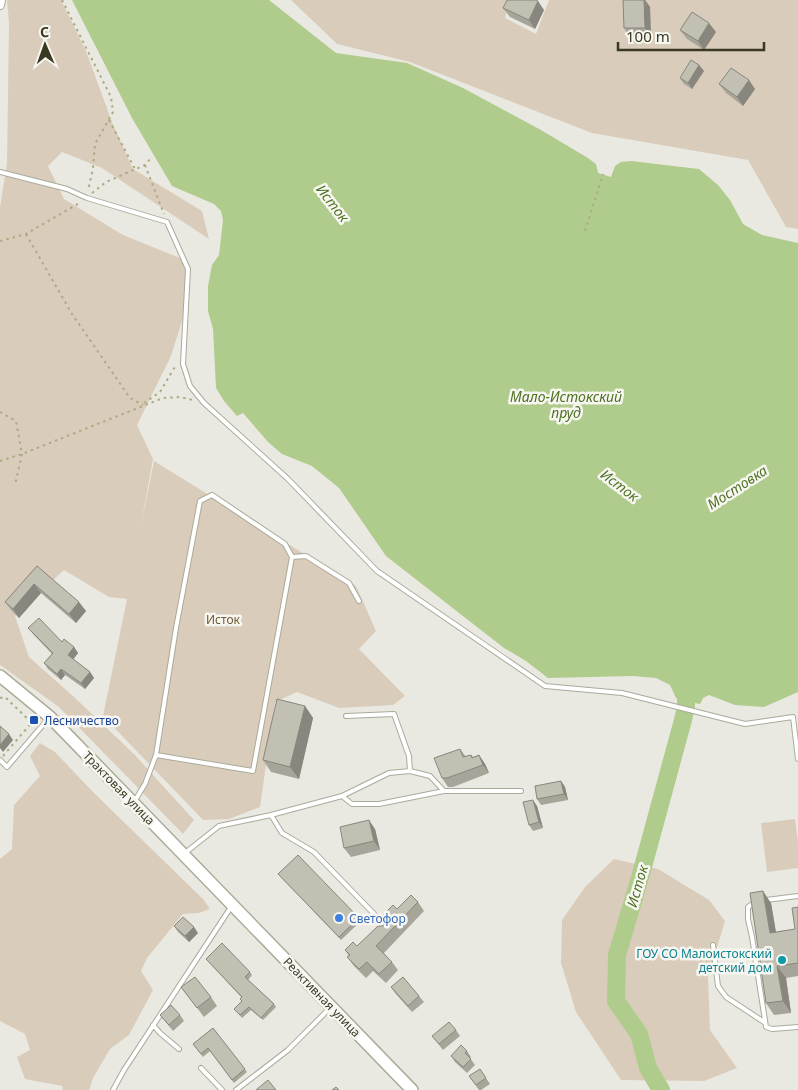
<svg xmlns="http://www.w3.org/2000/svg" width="798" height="1090" viewBox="0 0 798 1090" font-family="'Noto Sans',sans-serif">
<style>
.green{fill:#daccbb}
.water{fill:#afcc8c}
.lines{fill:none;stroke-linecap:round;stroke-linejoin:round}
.river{stroke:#afcc8c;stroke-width:18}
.service-casing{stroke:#aaaa9c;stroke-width:6}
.minor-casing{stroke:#aaaa9c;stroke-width:10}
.secondary-casing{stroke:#acab98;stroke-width:14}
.path{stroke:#acab83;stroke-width:2;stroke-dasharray:2.5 4;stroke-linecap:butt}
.service{stroke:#fff;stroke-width:4}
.minor{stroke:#fff;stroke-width:8}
.secondary{stroke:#fff;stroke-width:11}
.wall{fill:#a7a59a}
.shaded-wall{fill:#88867d}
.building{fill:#c2c0b3;stroke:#88867d}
.transit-dot{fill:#1a4fb4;stroke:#f7f6f1;stroke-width:2}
.shop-dot{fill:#3f7fe0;stroke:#f7f6f1;stroke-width:2}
.culture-dot{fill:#0f9aa8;stroke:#f7f6f1;stroke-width:2}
.labels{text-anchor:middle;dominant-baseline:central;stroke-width:5;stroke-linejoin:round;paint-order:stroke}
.park-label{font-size:12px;fill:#6e5a2f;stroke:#f7f6f1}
.transit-label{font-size:12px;fill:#164399;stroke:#f7f6f1;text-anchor:start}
.street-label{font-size:12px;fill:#393922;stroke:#f7f6f1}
.shop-label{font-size:12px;fill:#366cbe;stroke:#f7f6f1;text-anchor:start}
.culture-label{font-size:12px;fill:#0d838f;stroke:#f7f6f1;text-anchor:end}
.water-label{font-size:14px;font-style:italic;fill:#4c7121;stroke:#f7f6f1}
</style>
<rect width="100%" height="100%" fill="#eae9e1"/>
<path class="green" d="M7 0H61L86 51 112 122 133 169 202 211 209 239 102 168 62 152 48 166 64 199 123 235 185 260 187 305 171 356 137 425 153 459 140 531 154 461 356 586 376 631 359 649 405 696 393 705 339 708 297 692 275 702 260 807 229 819 203 820 103 716 127 599 109 597 64 570 15 616 29 657 74 697 134 754 194 820 183 834 59 707 0 665V207L7 163 9 23Z
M291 0H511L505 18 536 34 549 0H798V229L786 227 748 160 592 133 410 62 337 44Z
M40 743 55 752 93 792 204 900 210 909 199 913 183 914 147 958 141 971 153 990 129 1035 110 1049 93 1078 89 1090H63L62 1086 25 1079 17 1057 30 1050 25 1034 0 1021V859L12 849 14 805 40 776 30 756Z
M795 819 798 842V868L767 872 761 823Z
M614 859 658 869 709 900 725 921 708 977 710 1030 737 1068 704 1081 621 1080 576 1012 561 963 562 920 585 887Z"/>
<path class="water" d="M72 0H269L336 53 407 63 463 88 541 130 588 158 596 164 598 173 611 177 615 166 621 162 631 161 699 169 718 185 730 200 743 224 762 235 798 243V692L764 707 735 705 709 695 703 698 700 704 690 702 689 707 683 706 684 700 676 698 670 685 656 678 633 676 548 678 526 661 504 648 386 556 339 488 312 466 282 454 268 442 243 413 237 416 224 401 216 388 213 329 208 311V286L212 265 219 255 223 220 221 211 214 204 172 186 132 118Z"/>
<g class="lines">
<path class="river" d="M661 1090 648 1068 639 1034 616 1001 617 955 641 874 683 720 686 707V687"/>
<defs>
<path id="service" d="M0 172 67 189 87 198 167 222 188 269 183 364 190 386 204 403 288 479 377 571 545 686 622 693 745 724 793 717 798 759
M346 716 394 714 409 756 410 771
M156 755 176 628 200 501 212 495 285 544 292 557 306 556 349 583 359 601
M0 760 7 767 48 719
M342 796 352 804H379L444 791
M134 802 145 784 156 755 253 771 292 557
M271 815 282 833 314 852 376 916 386 930
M185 853 219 826 271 815 342 796 389 773 410 771 430 776 444 791H521
M766 900 798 896
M754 903 748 907V919L752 937 766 1027 772 1029 798 1027
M713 945 718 986 726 997 764 1022
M153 1025 160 1033 179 1049
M201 1068 222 1090
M113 1090 124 1070 231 907
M236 1090 288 1050 330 1008"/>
<path id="minor" d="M0 5 1 0"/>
<path id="secondary" d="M0 676 50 717 412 1090"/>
</defs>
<use href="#service" class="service-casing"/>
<use href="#minor" class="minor-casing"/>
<use href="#secondary" class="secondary-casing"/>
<path class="path" d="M62 0 111 97 113 112 95 144 93 168 88 191
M109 120 135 169
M145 165 164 214
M92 193 106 182 145 165 151 158
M585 231 603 174
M26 234 72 314 130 398 143 405
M0 241 26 234 81 202
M144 403 160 392 176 365
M0 412 16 421 22 454 15 485
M0 461 22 454 163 398 180 397 193 400
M0 698 5 697 32 723
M3 756 34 720"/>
<use href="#service" class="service"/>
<use href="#minor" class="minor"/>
<use href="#secondary" class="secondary"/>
</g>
<path class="wall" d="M623 0H645L650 7 651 36 630 37 624 28Z
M503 8 544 10 535 29 510 17Z
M680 30 716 32 704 50 687 39Z
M699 65 704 71 692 89 684 84 680 78Z
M719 84 755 89 743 106 726 93Z
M37 566 86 611 76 623 41 593 19 618 12 611 5 602Z
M28 628 74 647 78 653 73 659 90 672 94 678 85 689 65 675 61 680 48 669 44 663 52 654 33 634Z
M305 706 313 718 299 779 271 772 263 760Z
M460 749 466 757 471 755 473 757 479 755 485 764 489 773 453 787H448L442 778Z
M561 781 565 787 568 800 541 805 537 799Z
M537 806 543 828 533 831 529 825Z
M375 829 380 850 351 857 344 848Z
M278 874 359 918 361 921 341 940Z
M418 902 424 911 384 953 392 962 398 970 386 983 373 971 366 978 354 966 347 957 349 956 345 950 357 946 383 926 384 921 381 917 397 909Z
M771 903 776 932 795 929 798 907V976L786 978 791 1013 774 1015 766 1003Z
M174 926 198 933 189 942 178 932Z
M206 959 250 972 252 975 248 980 274 1004 276 1007 263 1020 251 1010 242 1018 234 1009 242 1001V998Z
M181 987 211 997 217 1006 204 1017Z
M391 987 419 996 424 1002 412 1012 395 993Z
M160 1015H180L184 1021 173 1031Z
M213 1028 247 1072 234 1083 210 1051 203 1057 193 1044Z
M456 1030 460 1036 443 1050 432 1036Z
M467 1051 471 1057 470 1058 475 1065 467 1073 455 1062 451 1056Z
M480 1069 490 1084 481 1090H479L469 1076Z"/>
<path class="shaded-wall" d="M644 0H645L650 7 651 36 645 28Z
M538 1 544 10 535 29 529 20Z
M709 23 716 32 704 50 698 41Z
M699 65 704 71 692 89 688 83Z
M749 80 755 89 743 106 737 97Z
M34 584 41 593 19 618 13 609Z
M79 602 86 611 76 623 69 614Z
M74 647 78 653 72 661 68 655Z
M61 669 65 675 61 680 57 674Z
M90 672 94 678 85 689 81 683Z
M305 706 313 718 299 779 290 767Z
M9 734 13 740 3 752 0 748V745Z
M479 755 485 764 489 773 483 765Z
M561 781 565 787 568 800 564 794Z
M533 800 537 806 543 828 539 822Z
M369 820 375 829 380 850 374 841Z
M763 891 771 903 778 945 770 933Z
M194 927 198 933 189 942 185 936Z
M777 966 786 978 791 1013 783 1001Z"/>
<path class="building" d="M507 0H536L538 1 529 20 503 8Z
M623 0H644L645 28H624Z
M692 12 709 23 698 41 680 30Z
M691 60 699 65 688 83 680 78Z
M731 68 749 80 737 97 719 84Z
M37 566 79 602 69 614 34 584 13 609 5 602Z
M39 618 62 642 64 639 74 647 68 655 90 672 81 683 61 669 57 674 44 663 53 653 28 628Z
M277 699 305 706 290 767 263 760Z
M0 726 9 734 0 745Z
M460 749 463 757 471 755 472 758 479 755 483 765 447 778H442L434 758Z
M561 781 564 794 537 799 535 786Z
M533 800 539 822 529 825 523 802Z
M369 820 374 841 344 848 340 827Z
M298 855 359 918 339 937 278 874Z
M763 891 770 933 795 929 792 908 798 907V963L777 966 783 1001 766 1003 750 893Z
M411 895 418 902 376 946 392 962 379 974 367 962 359 969 347 957 350 955 345 950 353 942 357 946 378 926H383L384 920 381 917 393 905 397 909Z
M183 917 194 927 185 936 174 926Z
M222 943 250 972 245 977 274 1004 261 1018 249 1007 240 1015 234 1009 242 1001 240 999 242 997 206 959Z
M195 977 211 997 197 1008 181 987Z
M403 977 419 996 408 1006 391 987Z
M171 1005 180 1015 169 1025 160 1015Z
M449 1022 456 1030 439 1044 432 1036Z
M213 1028 245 1069 232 1080 208 1048 201 1054 193 1044Z
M461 1045 467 1051 465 1053 471 1059 463 1067 451 1056Z
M480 1069 486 1078 476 1085 469 1076Z
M268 1080 276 1090H256Z
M336 1087 339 1090H332Z"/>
<rect class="transit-dot" x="29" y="715" width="10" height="10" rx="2.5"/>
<circle class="shop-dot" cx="339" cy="918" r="5"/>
<circle class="culture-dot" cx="782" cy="960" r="5"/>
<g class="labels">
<g class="park-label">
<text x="223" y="619">Исток</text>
</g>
<g class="transit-label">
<text x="44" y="720">Лесничество</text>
</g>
<g class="street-label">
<text transform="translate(119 788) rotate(46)">Трактовая улица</text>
<text transform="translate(322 997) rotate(46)">Реактивная улица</text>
</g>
<g class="shop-label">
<text x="349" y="918">Светофор</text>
</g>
<g class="culture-label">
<text x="772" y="953">ГОУ СО Малоистокский<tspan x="772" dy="14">детский дом</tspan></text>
</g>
<g class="water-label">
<text transform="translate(333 203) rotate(52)">Исток</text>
<text x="566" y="396">Мало-Истокский<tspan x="566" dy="16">пруд</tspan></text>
<text transform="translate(620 485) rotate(37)">Исток</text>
<text transform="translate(737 487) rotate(-33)">Мостовка</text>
<text transform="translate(637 886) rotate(-74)">Исток</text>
</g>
</g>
<g transform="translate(45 45) rotate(358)" stroke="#f7f6f1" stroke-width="4" paint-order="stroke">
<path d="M0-4L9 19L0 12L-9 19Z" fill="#393922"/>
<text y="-8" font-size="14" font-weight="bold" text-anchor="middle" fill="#393922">С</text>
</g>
<path d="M618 42v8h146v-8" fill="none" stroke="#393922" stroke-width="2.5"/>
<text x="626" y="42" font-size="15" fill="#393922" stroke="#f7f6f1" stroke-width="4" paint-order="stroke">100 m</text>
</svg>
